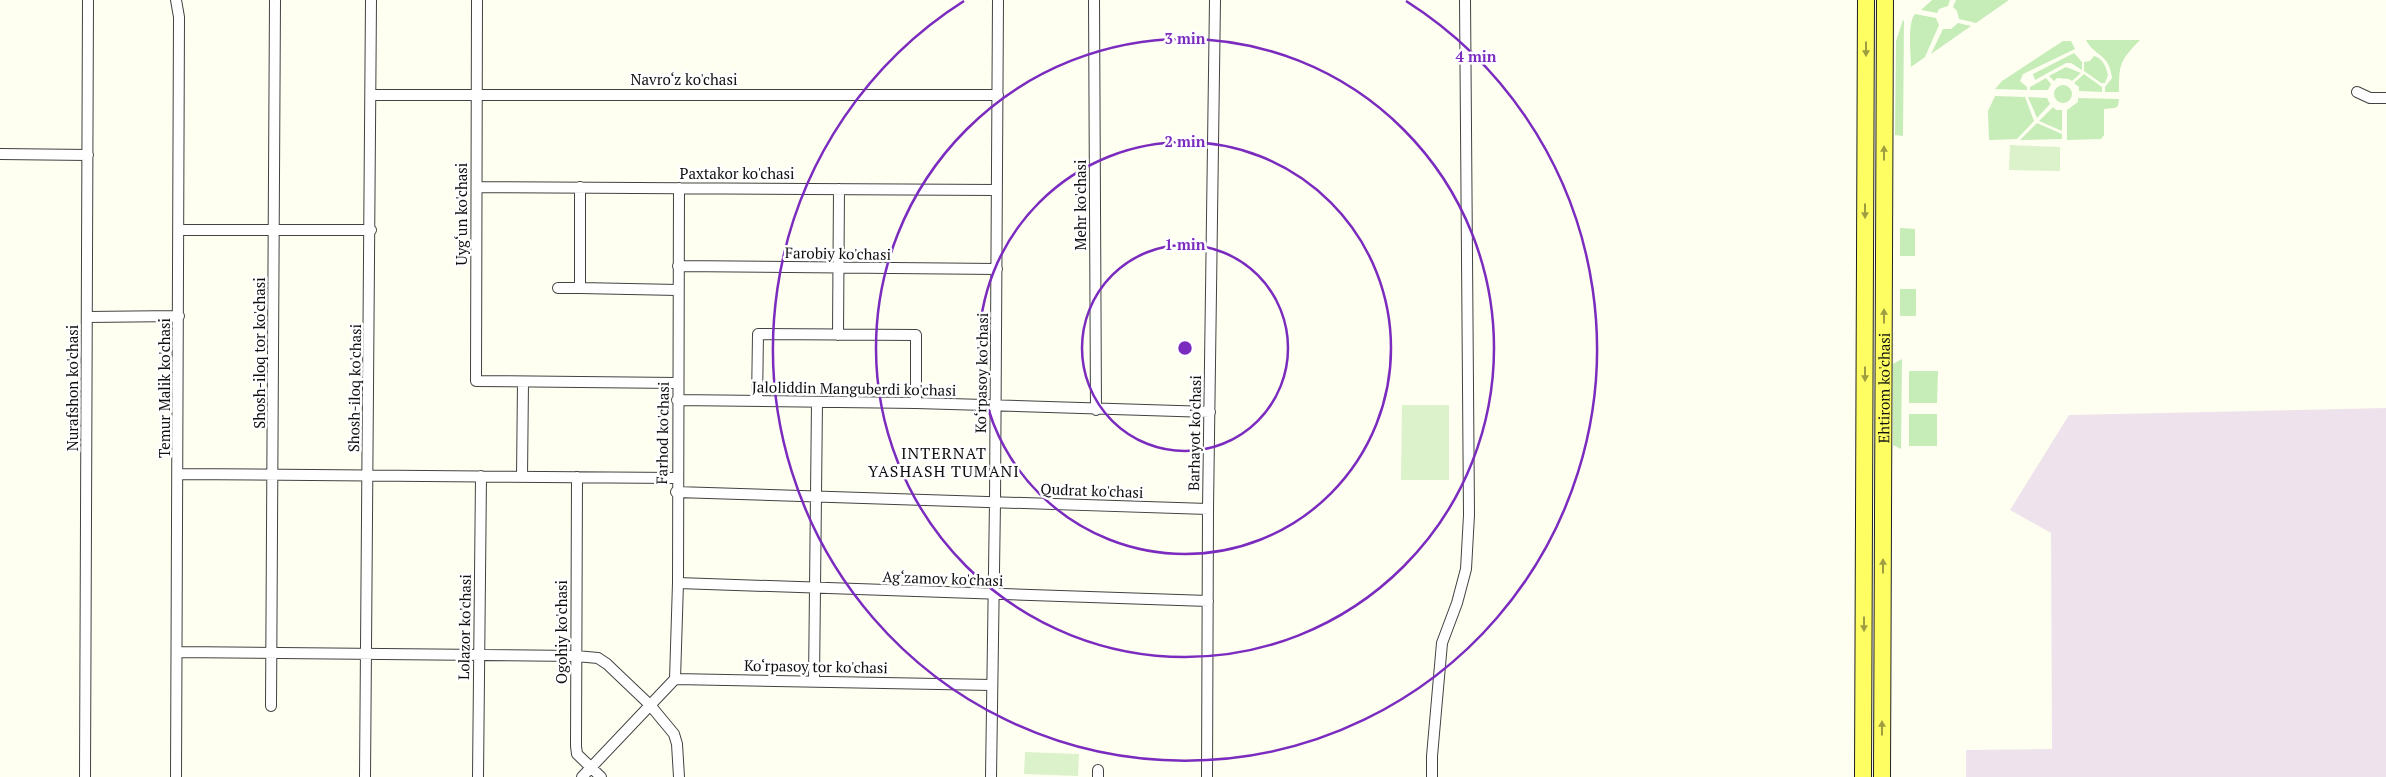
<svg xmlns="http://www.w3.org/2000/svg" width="2386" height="777" viewBox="0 0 2386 777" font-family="'PT Serif',serif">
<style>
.industrial{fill:#eee3ec}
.green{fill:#c6ecb8}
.pitch{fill:#dbf2cb}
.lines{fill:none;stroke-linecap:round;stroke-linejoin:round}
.street-casing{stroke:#424242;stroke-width:12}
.primary-casing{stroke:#202020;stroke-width:18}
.street{stroke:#fff;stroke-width:10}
.primary{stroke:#fefd62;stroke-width:16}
.oneway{fill:#9e9e41}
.ring{fill:none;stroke:#7b2cbf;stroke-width:2.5}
.labels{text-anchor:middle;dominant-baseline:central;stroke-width:5;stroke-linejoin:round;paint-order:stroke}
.street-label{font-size:15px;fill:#0f0f0f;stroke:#fff}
.neighbourhood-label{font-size:16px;letter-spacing:1px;fill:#0f0f0f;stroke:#fff}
.centre{fill:#7b2cbf;stroke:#fff;stroke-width:2.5}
.ring-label{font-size:15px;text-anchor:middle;font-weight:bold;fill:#7b2cbf;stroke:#fff;stroke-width:5;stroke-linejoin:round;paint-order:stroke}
</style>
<rect width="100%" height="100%" fill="#fefff1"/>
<path class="industrial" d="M2386 408V777H1966V750L2052 749 2051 533 2010 510 2069 415Z"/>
<path class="green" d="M1932 0H1950L1948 6 1939 9 1937 13 1921 10Z
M1956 0H2009L1976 23 1959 19 1957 11 1953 7Z
M1915 14 1936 18 1939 25 1925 57 1911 67C1911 54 1907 23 1915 14Z
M1903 20 1904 21 1903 136 1895 135 1896 41Z
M1958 23 1971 26 1931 54 1943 29H1951Z
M2086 40H2140C2120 61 2119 63 2119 92H2105V87L2112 78C2109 53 2095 57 2086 40Z
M2063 41H2071L2075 49 2023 74 2020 81 2027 87V90L1995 89 2002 81Z
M2074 53 2082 62V70L2071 63H2066L2035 80 2033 74Z
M2094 56C2103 58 2106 67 2108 75L2105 83H2101L2084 71V62L2090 61Z
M2066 67 2081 73 2072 81 2069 79 2057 78 2054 81 2049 76Z
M2084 74 2102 87V92L2079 91V87L2074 83Z
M2046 78 2051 84 2048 90H2030V87Z
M2054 94a9 9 0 1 1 18 0a9 9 0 1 1-18 0Z
M1995 96 2025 97 2034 121 2017 139 1989 140 1988 111Z
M2028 97 2047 98 2050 104 2037 118Z
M2078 98 2119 99 2118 106 2115 108 2104 109V135L2101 139 2067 140V110L2078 102Z
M2053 107 2056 110H2062V131L2039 121Z
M2037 123 2062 134V139L2020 140Z
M1900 228 1915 229V256H1900Z
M1900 289H1916V316H1900Z
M1902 359 1901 449 1893 445V364Z
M1909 371H1938L1937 403H1909Z
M1909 414H1937V446H1909Z"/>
<path class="pitch" d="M2010 145 2060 147V171L2009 170Z
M1402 405H1449V480H1401Z
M1025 752 1079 754 1078 776 1024 774Z"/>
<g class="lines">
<defs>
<path id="street" d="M477 0 476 381 677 383
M1094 0 1096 410
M2357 92 2370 98H2386
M371 95H998
M0 154 88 155
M477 187 997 190
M580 187V288L678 290
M180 230H371
M678 266 997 269
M558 288H580
M87 317 179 316
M838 335 839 189
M677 400 916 403 1210 412
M757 401 758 334 916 335V403
M179 474 677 478
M522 477 523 382
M577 477 576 746 577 754 601 777
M676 492 1208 509
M678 583 1208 601
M178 652 576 656 598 658 607 664 650 705 674 734 677 744 679 777
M675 679 678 583 679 188
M814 681 817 402
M271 706 275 0
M85 777 88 0
M176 777 179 17 176 0
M365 777 371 0
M478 777 481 476
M582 777 675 679 992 685
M991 777 995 502 998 0
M1098 777V770
M1207 777 1208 509 1215 0
M1432 777V756L1442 643 1457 603 1466 569 1469 515 1465 0"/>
<g id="primary">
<path d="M1863 777 1866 0"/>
<path id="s1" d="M1882 777 1885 0"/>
</g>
</defs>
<use href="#street" class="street-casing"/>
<use href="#primary" class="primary-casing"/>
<use href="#street" class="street"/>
<use href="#primary" class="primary"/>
</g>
<defs><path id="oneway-solid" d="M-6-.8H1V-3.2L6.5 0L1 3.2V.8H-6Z" transform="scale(1.25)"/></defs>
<g class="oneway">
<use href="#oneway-solid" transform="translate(1866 49) rotate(90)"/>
<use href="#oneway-solid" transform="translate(1884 153) rotate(-90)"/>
<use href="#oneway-solid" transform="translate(1865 211) rotate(90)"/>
<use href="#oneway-solid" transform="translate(1884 316) rotate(-90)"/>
<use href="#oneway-solid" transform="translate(1865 374) rotate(90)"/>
<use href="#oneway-solid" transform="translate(1883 566) rotate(-90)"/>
<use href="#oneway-solid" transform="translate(1864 624) rotate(90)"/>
<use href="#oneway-solid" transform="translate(1882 728) rotate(-90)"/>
</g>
<g class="ring">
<circle cx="1185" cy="348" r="103"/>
<circle cx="1185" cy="348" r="206"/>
<circle cx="1185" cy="348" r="309"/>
<path d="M1406 1A412 412 0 1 1 964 1"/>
</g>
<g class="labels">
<g class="street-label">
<text x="684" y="79">Navro‘z ko'chasi</text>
<text x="737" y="173">Paxtakor ko'chasi</text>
<text transform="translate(1080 205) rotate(-90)">Mehr ko'chasi</text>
<text transform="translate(461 214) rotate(-90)">Uyg‘un ko'chasi</text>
<text transform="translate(838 253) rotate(1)">Farobiy ko'chasi</text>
<text transform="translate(259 353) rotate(-90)">Shosh-iloq tor ko'chasi</text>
<text transform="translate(981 373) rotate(-89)">Ko‘rpasoy ko'chasi</text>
<text transform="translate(72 388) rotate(-90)">Nurafshon ko'chasi</text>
<text transform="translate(164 388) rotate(-90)">Temur Malik ko'chasi</text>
<text transform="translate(354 388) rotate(-89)">Shosh-iloq ko'chasi</text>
<text transform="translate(854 388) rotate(1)">Jaloliddin Manguberdi ko'chasi</text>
<text stroke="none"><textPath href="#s1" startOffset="389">Ehtirom ko'chasi</textPath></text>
<text transform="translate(662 433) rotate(-89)">Farhod ko'chasi</text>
<text transform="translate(1194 433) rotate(-89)">Barhayot ko'chasi</text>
<text transform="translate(1092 490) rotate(2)">Qudrat ko'chasi</text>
<text transform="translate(943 578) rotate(2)">Ag‘zamov ko'chasi</text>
<text transform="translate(464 627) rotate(-89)">Lolazor ko'chasi</text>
<text transform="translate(561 632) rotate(-90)">Ogohiy ko'chasi</text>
<text transform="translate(816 666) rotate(1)">Ko‘rpasoy tor ko'chasi</text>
</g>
<g class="neighbourhood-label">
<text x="944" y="453">INTERNAT<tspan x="944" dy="18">YASHASH TUMANI</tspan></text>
</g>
</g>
<circle cx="1185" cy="348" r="8" class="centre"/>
<g class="ring-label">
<text x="1185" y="44">3 min</text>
<text x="1476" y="62">4 min</text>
<text x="1185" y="147">2 min</text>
<text x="1185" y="250">1 min</text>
</g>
</svg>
